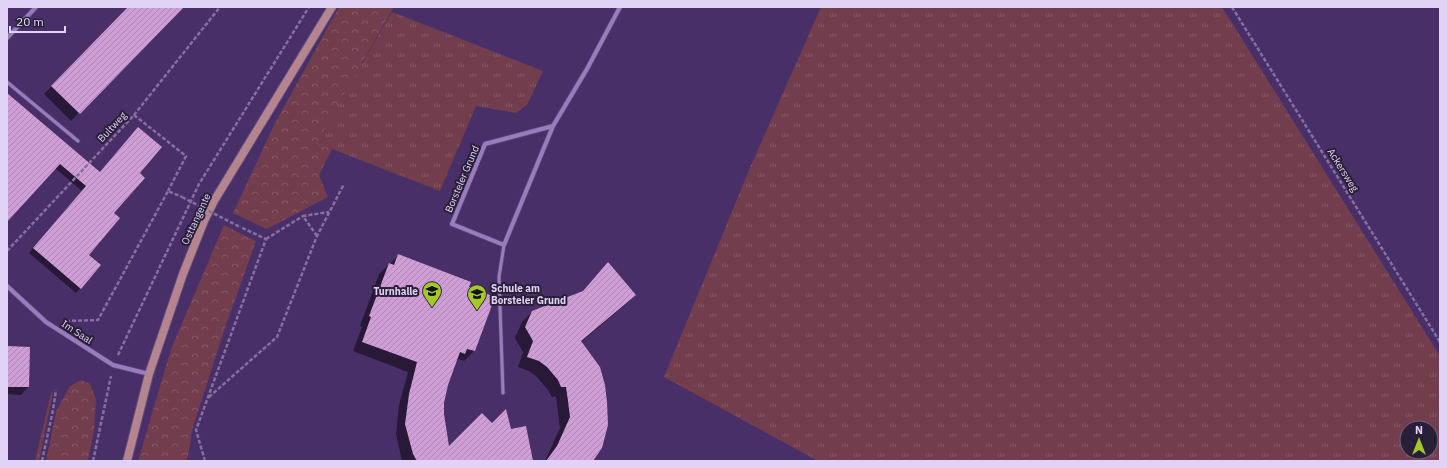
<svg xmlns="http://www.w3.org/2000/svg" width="1447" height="468" viewBox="0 0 1447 468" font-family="'IBM Plex Sans',sans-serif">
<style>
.grass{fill:url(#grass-tufts);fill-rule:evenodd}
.forest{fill:url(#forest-crowns)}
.shadow{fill:#0007}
.building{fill:url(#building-hatch)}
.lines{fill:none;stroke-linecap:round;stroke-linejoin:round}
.lane-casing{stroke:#614a7b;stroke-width:4.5}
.street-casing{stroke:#614a7b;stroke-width:5.5}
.secondary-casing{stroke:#614a7b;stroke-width:10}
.path{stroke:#8570a0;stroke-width:2.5;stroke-dasharray:4 2;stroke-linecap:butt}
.lane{stroke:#977dbd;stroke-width:3}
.street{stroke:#977dbd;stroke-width:4}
.secondary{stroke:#b4848f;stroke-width:8}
.path-bridge{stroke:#8570a0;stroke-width:2.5;stroke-dasharray:4 2;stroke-linecap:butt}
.labels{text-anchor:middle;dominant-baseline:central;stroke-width:4;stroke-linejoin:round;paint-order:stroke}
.street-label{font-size:10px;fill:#e0d3f5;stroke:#2a1f39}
.poi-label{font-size:10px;font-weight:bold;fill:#e0d3f5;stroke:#2a1f39;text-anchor:start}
</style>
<defs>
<pattern id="grass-tufts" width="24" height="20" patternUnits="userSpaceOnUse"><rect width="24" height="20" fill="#723d4c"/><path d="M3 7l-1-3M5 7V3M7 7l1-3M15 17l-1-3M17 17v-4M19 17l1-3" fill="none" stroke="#865866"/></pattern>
<pattern id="forest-crowns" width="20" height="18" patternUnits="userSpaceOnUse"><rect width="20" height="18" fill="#723d4c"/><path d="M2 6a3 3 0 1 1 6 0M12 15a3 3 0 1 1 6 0" fill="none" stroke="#865866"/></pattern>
<pattern id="building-hatch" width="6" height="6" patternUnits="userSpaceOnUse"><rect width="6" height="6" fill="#d09ed7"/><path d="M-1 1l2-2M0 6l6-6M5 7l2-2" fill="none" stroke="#ad86b4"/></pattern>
</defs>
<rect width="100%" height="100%" fill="#492f68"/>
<path class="grass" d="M821 7H1222L1440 356V461H818L664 377 749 170ZM1407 428H1431V452H1407Z
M392 12 543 71 527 105 516 113 476 106 440 191 332 149 315 144Z
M53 392 39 461H35L51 393Z"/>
<path class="forest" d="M339 7H394L316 144 332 149 319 175 328 197 267 229 233 213 274 125Z
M224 225 256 241 224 331 192 430 189 452 186 461H138L171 349Z
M81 380 90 384 96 399 94 431 88 461H46L56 412 70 386Z"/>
<path class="shadow" d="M129 7H182L71 121 44 94Z
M7 94 99 173H138L87 255 100 265 76 293 29 253 82 191 55 168 7 217Z
M398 256 468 287 474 351 464 361 459 359 456 362 447 385 443 403V414L448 448 492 425 510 430 532 461H402L396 434 399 405 408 372 353 351 362 327 360 326 379 274Z
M608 263 635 295 625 305 581 342 592 461H545L560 428 556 396 552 397 548 390 537 377 529 371 518 367 523 352 515 338 522 322 532 312 581 293Z
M7 347 28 387 21 395 7 394Z"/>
<path class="building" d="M128 7H184L80 114 51 86Z
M7 93 100 172 138 127 162 147 140 173 145 178 114 213 120 218 89 255 101 265 81 289 33 248 86 186 60 164 7 222Z
M398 254 471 282 469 287 495 297 475 351 467 349 465 354 460 352 448 385 444 403V414L449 446 482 413 492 423 506 409 511 429 526 426 533 461H417L413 454 405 424 409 394 417 362 362 342 371 317 369 316 389 263 394 265Z
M608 262 636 295 581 341 600 367 605 385 607 402 608 425 602 448 593 461H546L557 446 570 417 568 401 566 387H561L558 380 547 367 539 361 527 357 533 341 525 327 532 311 583 291Z
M7 346 30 347 29 387H7Z"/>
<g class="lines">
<defs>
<path id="lane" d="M7 82 78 141
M503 393 499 277 504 245"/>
<path id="street" d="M7 38 36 7
M553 126 485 144 452 224 504 245 553 126 587 69 620 7
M7 286 46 322 113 365 149 374"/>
<path id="secondary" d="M127 461 149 374 183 274 204 221 214 201 332 7"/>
</defs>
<use href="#lane" class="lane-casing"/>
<use href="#street" class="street-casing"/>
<use href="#secondary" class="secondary-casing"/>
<path class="path" d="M1232 7 1440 342
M134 115 186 156 168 191
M317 236 303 216 329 212
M266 239 303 216
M7 251 134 115 220 7
M66 321 98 320 168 191 182 197
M118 355 199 184 309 7
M209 397 277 337 317 236 344 184
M42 461 53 410 56 390
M93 461 111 376
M205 461 196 430 266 239 240 227"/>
<use href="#lane" class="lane"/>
<use href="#street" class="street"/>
<use href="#secondary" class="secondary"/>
<path class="path-bridge" d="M182 197 240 227"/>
</g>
<defs>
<symbol id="school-pin" viewBox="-11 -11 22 30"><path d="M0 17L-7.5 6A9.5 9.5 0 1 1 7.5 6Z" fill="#a4c825" stroke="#2a1f39"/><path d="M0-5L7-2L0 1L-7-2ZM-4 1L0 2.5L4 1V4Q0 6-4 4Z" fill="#111"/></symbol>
</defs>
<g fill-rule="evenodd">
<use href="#school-pin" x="421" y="280" width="22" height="30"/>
<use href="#school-pin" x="466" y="283" width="22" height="30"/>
</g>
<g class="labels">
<g class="street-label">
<text transform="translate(112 127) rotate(-47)">Bultweg</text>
<text transform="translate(1343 170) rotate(58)">Ackersweg</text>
<text transform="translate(462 179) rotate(-67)">Borsteler Grund</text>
<text transform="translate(196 219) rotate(-65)">Osttangente</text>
<text transform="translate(77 332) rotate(33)">Im Saal</text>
</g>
<g class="poi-label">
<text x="491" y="288">Schule am<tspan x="491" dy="12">Borsteler Grund</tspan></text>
<text x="418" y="291" text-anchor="end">Turnhalle</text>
</g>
</g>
<rect width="1447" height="468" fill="none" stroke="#e0d3f5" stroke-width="16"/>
<g transform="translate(1419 440)"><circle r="19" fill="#2a1f39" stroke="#736784"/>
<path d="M0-3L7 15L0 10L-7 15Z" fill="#a4c825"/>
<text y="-6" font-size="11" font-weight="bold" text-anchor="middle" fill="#e0d3f5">N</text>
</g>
<path d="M10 26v6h55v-6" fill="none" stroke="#e0d3f5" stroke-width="2"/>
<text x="16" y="26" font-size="12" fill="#e0d3f5" stroke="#2a1f39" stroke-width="3" paint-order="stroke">20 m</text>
</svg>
